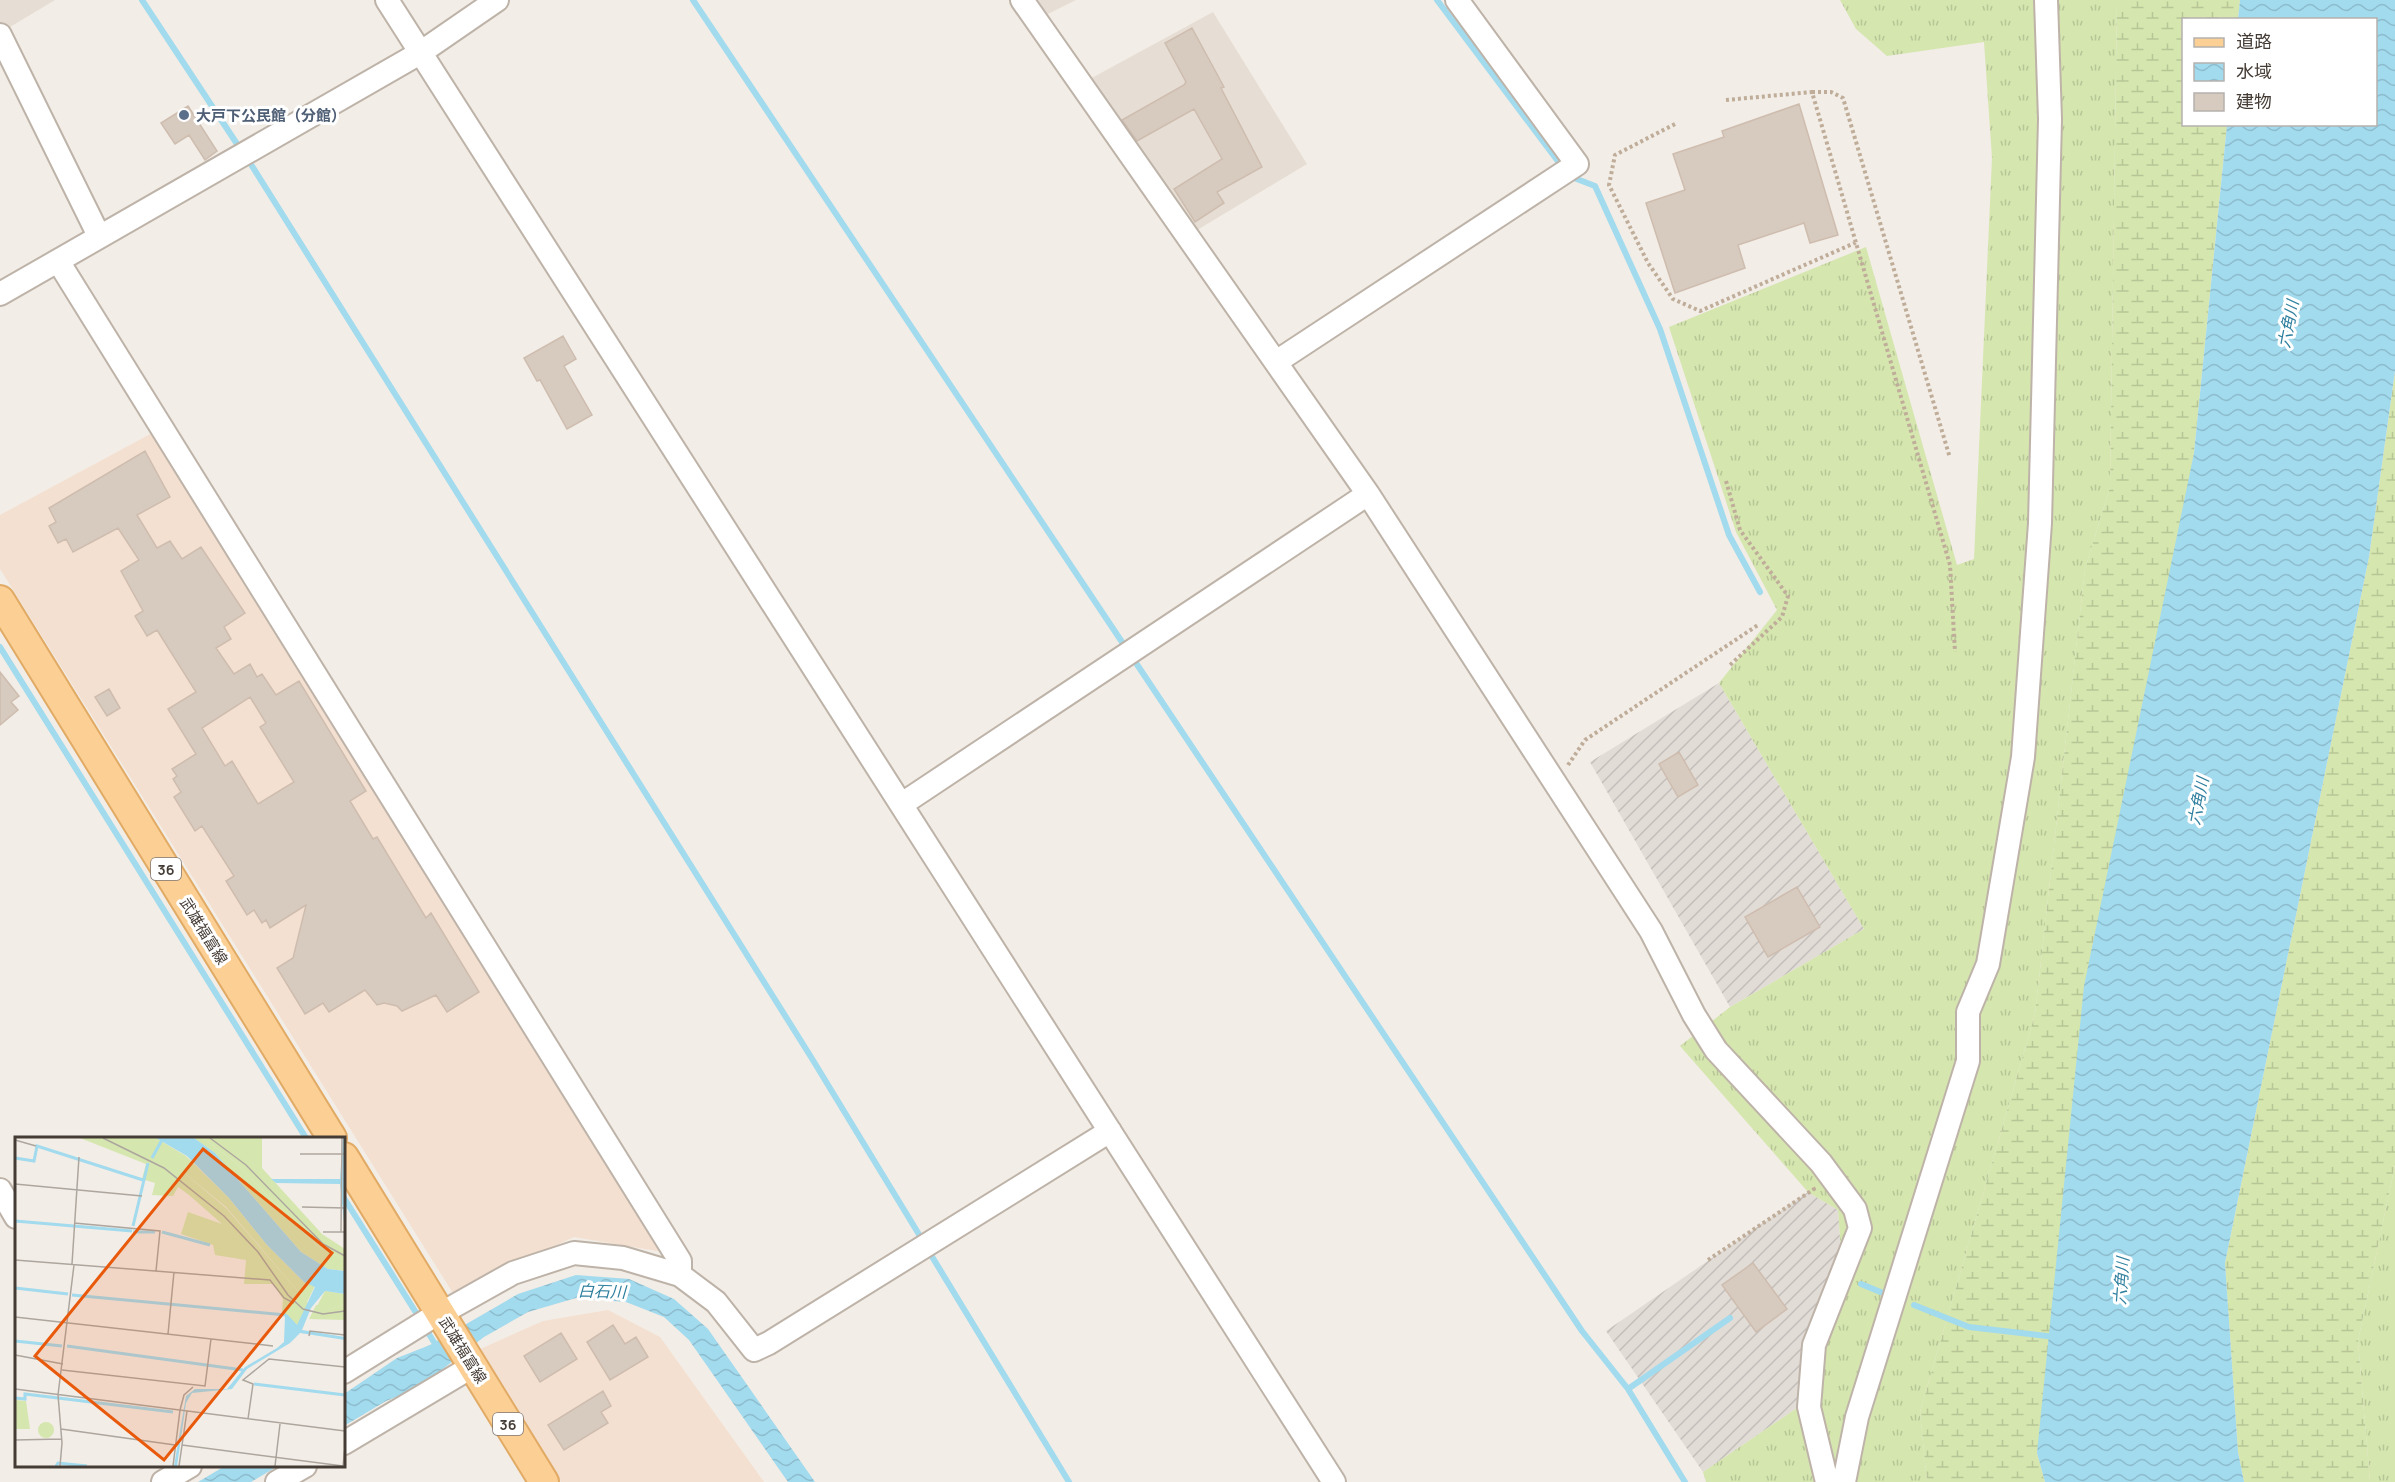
<svg xmlns="http://www.w3.org/2000/svg" width="2395" height="1482" viewBox="0 0 2395 1482" font-family="Manrope,'Noto Sans JP',sans-serif">
<style>
.residential{fill:#e6ded4}
.commercial{fill:#f4e0d1}
.industrial{fill:url(#industrial-furrows)}
.grass{fill:url(#grass-tufts)}
.wetland{fill:url(#wetland-marsh)}
.water{fill:url(#water-waves)}
.lines{fill:none;stroke-linecap:round;stroke-linejoin:round}
.stream{stroke:#a2daee;stroke-width:6}
.building{fill:#d7cabe;stroke:#cebdaf;stroke-width:1.5;fill-rule:evenodd}
.minor-casing{stroke:#beb3a8;stroke-width:26}
.major-casing{stroke:#e1aa65;stroke-width:32}
.path{stroke:#bfad9a;stroke-width:4;stroke-dasharray:3 3;stroke-linecap:butt}
.minor{stroke:#fff;stroke-width:22}
.major{stroke:#fcd095;stroke-width:28}
.service-dot{fill:#5c6f8a;stroke:#fff;stroke-width:2}
.labels{text-anchor:middle;dominant-baseline:central;stroke-width:6;stroke-linejoin:round;paint-order:stroke}
.shield{fill:#fff;stroke:#7d7672;stroke-width:1.5}
.shield-label{font-size:14px;font-weight:bold;fill:#453c35}
.service-label{font-size:15px;font-weight:bold;fill:#4e5e75;stroke:#fff;text-anchor:start}
.street-label{font-size:15px;fill:#453c35;stroke:#fff}
.water-label{font-size:16px;font-style:italic;fill:#2e7f9e;stroke:#fff}
.inset-river{fill:none;stroke:#a2daee;stroke-width:3}
.inset-road{fill:none;stroke:#ada69f;stroke-width:1.5}
.view{fill:#e8590c;fill-opacity:0.15;stroke:#e8590c;stroke-width:3}
.inset-edge{fill:none;stroke:#453c35;stroke-width:3}
</style>
<defs>
<pattern id="industrial-furrows" width="10" height="10" patternUnits="userSpaceOnUse" patternTransform="scale(1.5)"><rect width="10" height="10" fill="#e2dcd7"/><path d="M-1 1l2-2M0 10L10 0M9 11l2-2" fill="none" stroke="#c3beb9"/></pattern>
<pattern id="grass-tufts" width="24" height="20" patternUnits="userSpaceOnUse" patternTransform="scale(1.5)"><rect width="24" height="20" fill="#d5e6af"/><path d="M3 7l-1-3M5 7V3M7 7l1-3M15 17l-1-3M17 17v-4M19 17l1-3" fill="none" stroke="#b8c697"/></pattern>
<pattern id="wetland-marsh" width="20" height="14" patternUnits="userSpaceOnUse" patternTransform="scale(1.5)"><rect width="20" height="14" fill="#d5e6af"/><path d="M1 5h8M5 5V1M11 12h8M15 12V8" fill="none" stroke="#b8c697"/></pattern>
<pattern id="water-waves" width="16" height="10" patternUnits="userSpaceOnUse" patternTransform="scale(1.5)"><rect width="16" height="10" fill="#a2daee"/><path d="M0 5q4-4 8 0t8 0" fill="none" stroke="#8dbccd"/></pattern>
</defs>
<rect width="100%" height="100%" fill="#f2ede6"/>
<path class="residential" d="M0 0H55L0 33Z
M1036 0H1076L1046 15Z
M1213 12 1307 164 1194 232 1088 80Z"/>
<path class="commercial" d="M156 431 663 1252 574 1237 507 1268 456 1298 0 569V515Z
M608 1310 660 1337 764 1482H561L478 1350 543 1321Z"/>
<path class="industrial" d="M1719 683 1864 929 1730 1007 1590 762Z
M1808 1192 1838 1210 1841 1252 1803 1344 1797 1408 1703 1472 1606 1331Z"/>
<path class="grass" d="M1840 0H2117L2110 487 2085 569 2035 1014 1920 1412 1927 1482H1706L1703 1472 1797 1408 1803 1344 1841 1251 1838 1210 1808 1192 1680 1046 1730 1007 1864 929 1719 683 1777 610 1736 532 1669 327 1866 247 1957 565 1974 559 1992 158 1984 42 1887 56 1856 29Z
M2395 1165V1482H2370L2358 1341Z"/>
<path class="wetland" d="M2117 0H2240L2238 19 2184 20V124L2227 125 2194 453 2037 1453 2045 1482H1927L1920 1412 2035 1014 2085 569 2110 487Z
M2395 371V1165L2358 1341 2370 1482H2244L2238 1452 2225 1263 2369 557Z"/>
<path class="water" d="M2240 0H2395V371L2369 557 2225 1263 2238 1452 2244 1482H2045L2037 1453 2084 986 2194 453 2227 125 2376 124V20L2238 19Z
M576 1275 629 1279 674 1299 708 1329 815 1482H788L689 1340 664 1317 626 1302 576 1298 528 1312 484 1337 417 1389 386 1401 344 1426V1394L397 1358 430 1345 518 1294Z
M225 1466H278L251 1482H198Z"/>
<g class="lines">
<path class="stream" d="M142 0 241 150
M693 0 1126 648
M1437 0 1563 168
M247 158 811 1057 923 1241
M1569 176 1595 186 1660 329 1729 535 1760 592
M0 647 306 1138
M1132 657 1582 1331 1628 1389 1685 1482
M344 1198 420 1319
M928 1250 1069 1482
M1861 1284 1883 1293
M1914 1305 1969 1327 2055 1337
M425 1328 439 1350
M1628 1389 1730 1318"/>
</g>
<path class="building" d="M1192 28 1224 87 1221 88 1262 167 1217 192 1224 203 1195 222 1174 189 1222 159 1194 109 1137 141 1122 120 1184 85 1186 82 1165 43Z
M1799 104 1838 235 1810 243 1804 223 1738 245 1745 268 1675 293 1646 203 1685 190 1673 154 1724 137 1722 131Z
M188 106 217 151 205 160 189 135 175 144 161 123Z
M563 336 576 359 564 366 592 415 567 429 540 380 537 381 524 358Z
M145 451 170 497 137 515 157 548 170 541 182 559 201 547 245 613 224 627 231 639 216 648 234 674 250 664 257 677 262 674 276 695 299 681 366 791 350 801 373 839 377 837 426 918 431 913 479 992 447 1012 436 995 402 1011 397 1006 384 1003 377 1005 365 990 329 1012 323 1003 305 1014 277 968 293 958 306 905 270 928 266 920 262 923 254 910 247 915 226 881 234 876 202 826 195 831 174 797 181 792 173 779 177 776 172 769 196 754 168 709 196 692 157 630 147 636 135 616 143 611 121 571 139 560 118 528 73 552 66 539 58 543 49 526 56 522 49 508ZM250 697 266 723 260 727 294 782 258 804 232 761 225 766 202 728Z
M0 672 19 696 11 702 18 710 0 725Z
M109 689 120 708 107 716 95 697Z
M1679 752 1698 785 1678 797 1659 764Z
M1797 887 1820 927 1768 957 1745 917Z
M1753 1263 1787 1309 1756 1332 1722 1285Z
M613 1325 625 1344 636 1337 648 1357 610 1380 587 1342Z
M561 1333 577 1359 540 1382 524 1356Z
M603 1391 611 1406 601 1412 608 1423 564 1450 548 1425Z"/>
<g class="lines">
<defs>
<path id="minor" d="M387 0 1334 1482
M1022 0 1368 494 1651 931 1694 1015 1716 1050 1821 1163 1855 1209 1860 1228 1814 1345 1809 1407 1827 1482
M0 35 99 236
M58 261 680 1261V1275L716 1302 754 1350 769 1343 1110 1131
M0 294 420 53 497 0
M1276 362 1577 164 1457 0
M902 804 1368 494
M0 1190 16 1217
M440 1314 513 1273 574 1253 623 1258 680 1275
M344 1372 439 1313
M344 1443 473 1366
M163 1482 190 1466
M277 1482 305 1466
M1844 1482 1857 1417 1968 1061V1012L1988 964 2023 757 2040 523 2050 119 2046 0"/>
<path id="major" d="M0 600 332 1138
M344 1157 544 1482"/>
</defs>
<use href="#minor" class="minor-casing"/>
<use href="#major" class="major-casing"/>
<path class="path" d="M1812 92H1831L1843 98 1950 458
M1726 100 1812 92 1950 565 1955 652
M1675 124 1615 155 1609 185 1648 263 1673 299 1700 311 1857 242
M1726 481 1740 530 1788 596 1782 617 1729 666
M1568 765 1585 740 1758 625
M1708 1260 1814 1189 1812 1187"/>
<use href="#minor" class="minor"/>
<use href="#major" class="major"/>
</g>
<circle class="service-dot" cx="184" cy="115" r="6"/>
<g class="labels">
<g class="shield">
<rect x="151" y="858" width="30" height="22" rx="4.5"/>
<rect x="493" y="1413" width="30" height="22" rx="4.5"/>
</g>
<g class="shield-label">
<text x="166" y="869">36</text>
<text x="508" y="1424">36</text>
</g>
<g class="service-label">
<text x="196" y="115">大戸下公民館（分館）</text>
</g>
<g class="street-label">
<text transform="translate(204 931) rotate(58)">武雄福富線</text>
<text transform="translate(463 1350) rotate(58)">武雄福富線</text>
</g>
<g class="water-label">
<text transform="translate(2288 324) rotate(-79)">六角川</text>
<text transform="translate(2198 801) rotate(-79)">六角川</text>
<text transform="translate(2121 1281) rotate(-86)">六角川</text>
<text transform="translate(602 1291) rotate(2)">白石川</text>
</g>
</g>
<g transform="translate(15 1137)">
<rect width="330" height="330" fill="#f2ede6"/>
<path d="M65 1H101L118 7 168 35 211 71 293 166 282 189 267 175 268 162 258 147H229L231 123 200 118 198 108 166 97 173 75 207 87 174 58 163 50 158 59 137 58 140 46 127 42 131 27ZM188 1H247V31L307 97 330 112V123L302 109 221 26ZM330 167V183L294 182 301 168 316 172Z" fill="#d5e6af"/>
<path d="M101 1H141L171 19 214 61 252 108 289 145 300 149 292 165 211 70 168 35ZM179 1H188L221 26 302 109 330 123V134L313 132 286 115 200 16ZM310 154 330 157V167L316 172 301 171Z" fill="#d5e6af"/>
<path d="M0 263 11 264 15 292H0ZM23 293a8 8 0 1 1 16 0a8 8 0 1 1-16 0Z" fill="#d5e6af"/>
<path d="M141 1H179L200 16 286 115 313 132 330 134V157L310 154 296 171 287 193 330 200V203L285 196 275 206 232 232 217 252 177 256 171 266 162 329H159L171 259 180 252H212L230 230 262 211 269 205 270 179 272 177 282 188 300 150 289 145 252 108 214 61 172 19ZM328 1H330V94L325 47 261 46 256 42H325Z" fill="#a2daee"/>
<path class="inset-river" d="M0 21 19 24 22 9 128 43M137 21 148 1M0 84 117 94M118 89 133 26M118 95H140M147 95 195 108M0 151 53 157M57 158 271 178M0 204 47 209M52 209 228 233M239 247 330 258M0 261 10 262V257L158 275M41 329 43 326 72 329"/>
<path class="inset-road" d="M88 1 149 31 209 79 243 115 273 158 288 172 308 177 330 174M195 1 231 28 308 107 330 119M0 3 21 9M285 17H330M0 47 127 59M287 70 330 71M59 86 145 94 141 134M308 95H330M326 95 327 1M0 123 255 143 269 161 279 166M57 127 64 20M0 180 258 209M153 197 159 135M294 199 295 194 330 198M0 218 48 227M47 233 190 249 196 202M0 252 330 294M165 273 169 258 178 250M233 282 238 247 228 243 254 222 330 230M46 292 160 308M0 303 46 302M167 308 328 329M45 329 47 306 43 258 59 128M158 329 165 273M164 329 172 274M260 329 265 287M328 329 330 310"/>
<path class="view" d="M188 12 317 116 149 323 20 219Z"/>
<rect width="330" height="330" class="inset-edge"/>
</g>
<rect x="2182" y="18" width="195" height="108" fill="#ffffff" stroke="#b5b1ae" stroke-width="1.5"/>
<rect x="2194" y="38" width="30" height="9" fill="#fcd095" stroke="#b5b1ae" stroke-width="1.5"/>
<text x="2236" y="48" font-size="18" fill="#453c35">道路</text>
<rect x="2194" y="63" width="30" height="18" fill="url(#water-waves)" stroke="#b5b1ae" stroke-width="1.5"/>
<text x="2236" y="78" font-size="18" fill="#453c35">水域</text>
<rect x="2194" y="93" width="30" height="18" fill="#d7cabe" stroke="#b5b1ae" stroke-width="1.5"/>
<text x="2236" y="108" font-size="18" fill="#453c35">建物</text>
</svg>
